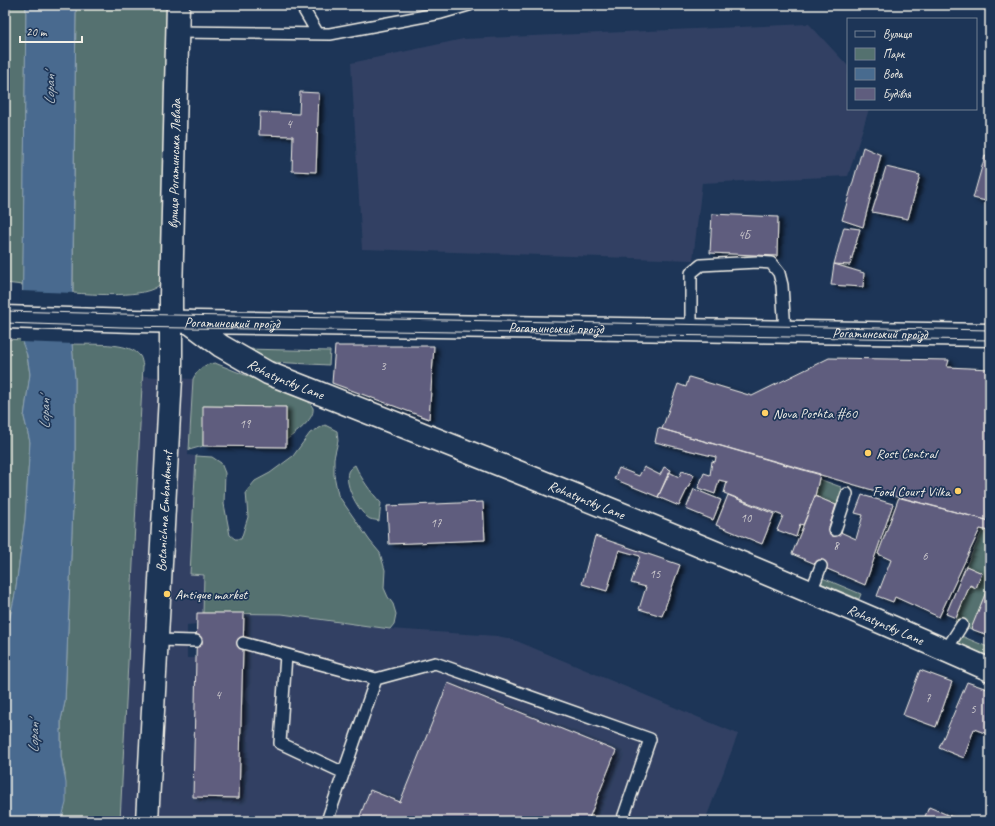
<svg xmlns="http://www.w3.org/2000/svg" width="995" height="826" viewBox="0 0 995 826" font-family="Caveat,sans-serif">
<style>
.built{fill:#314163;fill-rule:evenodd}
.green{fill:#54716f;stroke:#a4b1ac}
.water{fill:#486b8f;stroke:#8da1b3}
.pier{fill:#1d3557}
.building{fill:#5f5d7e;stroke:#f4f1e8;filter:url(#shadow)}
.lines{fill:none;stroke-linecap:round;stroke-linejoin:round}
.lane-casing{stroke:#f4f1e8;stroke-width:14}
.street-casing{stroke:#f4f1e8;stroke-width:25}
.secondary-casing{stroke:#f4f1e8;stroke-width:25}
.lane{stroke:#1d3557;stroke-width:11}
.street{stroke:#1d3557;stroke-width:22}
.secondary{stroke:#1d3557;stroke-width:22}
.tram{stroke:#f4f1e8;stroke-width:1}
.poi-dot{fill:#ffd166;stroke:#1d3557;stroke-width:1.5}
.labels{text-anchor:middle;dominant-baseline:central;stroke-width:3.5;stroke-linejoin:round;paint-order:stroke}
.number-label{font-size:12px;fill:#cfccce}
.street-label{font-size:14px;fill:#f4f1e8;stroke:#1d3557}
.poi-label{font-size:14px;fill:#f4f1e8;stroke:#1d3557;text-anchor:start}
.water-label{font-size:15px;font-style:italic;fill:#b8c2c9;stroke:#1d3557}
</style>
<defs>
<filter id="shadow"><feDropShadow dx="4.5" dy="2.5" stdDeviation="2" flood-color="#0009"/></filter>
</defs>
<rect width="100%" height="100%" fill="#1d3557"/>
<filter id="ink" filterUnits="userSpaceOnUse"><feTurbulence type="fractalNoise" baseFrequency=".025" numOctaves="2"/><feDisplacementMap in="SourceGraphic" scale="8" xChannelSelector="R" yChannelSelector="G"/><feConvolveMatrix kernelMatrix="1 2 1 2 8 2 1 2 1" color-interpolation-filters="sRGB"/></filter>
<g filter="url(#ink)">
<path class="built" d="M809 24 848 66V109H869L848 176 702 183 693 260 362 249 351 63 463 39Z
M142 376 193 379 188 455 196 456 190 574 204 575 244 613 282 614 390 629 497 636 512 639 738 734 705 821H120L127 657ZM197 624 196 658H187V625Z"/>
<path class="green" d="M5 5H26L23 285 5 283Z
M76 5H168L164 276C163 278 162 282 160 284 148 299 91 294 73 293Z
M5 339 24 340 30 374 24 417 30 442 25 519 15 594 5 640Z
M72 344C89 345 129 341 140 356 142 359 142 363 143 366L120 821H61L63 814 65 774 61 756V720L65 702 75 458V379Z
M246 349 330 351 329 365 271 362Z
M215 363 307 400C309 402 312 406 313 408 315 420 294 434 286 440V407L204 406 203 446 189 450 193 379C198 369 204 364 215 363Z
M325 425 337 431 338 441 334 458V475L338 495 370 541 380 553 385 570 384 588 388 597 393 604 396 614 394 624 390 629 282 614 203 613 204 575 190 574 196 456 212 457 221 463 225 473 224 504 230 535 235 539H241L248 517 246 492 255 481 270 473 293 456 310 433Z
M355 465C362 480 370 491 381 503L379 521C377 520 373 520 370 519 359 513 344 485 348 472 349 469 352 467 355 465Z
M819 479 841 487C843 494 841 500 836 505L815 496Z
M983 529 990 531V582L971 629 955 622 970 585 976 588 982 573 966 566Z
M820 577 861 594 859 599 818 582Z
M959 635 990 648V657L956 642Z
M5 667 9 732 5 785Z"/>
<path class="water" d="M26 5H76L72 344 75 379V458L65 702 61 720V756L66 783V803L61 821H5V785L9 732 5 667V640L15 594 25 519 30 442 24 417 30 374 27 355 22 342Z"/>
<path class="pier" d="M21 291 74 293V344L20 342Z"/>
<path class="building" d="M300 92 319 93 316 172 292 171 293 136 259 135 260 112 299 114Z
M990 127V141L986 139Z
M863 147 881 155 863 227 842 220Z
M985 156 990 158V202L973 198Z
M886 167 920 175 908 219 872 212Z
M712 214 778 217 777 256 710 253Z
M844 227 860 229 850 265 834 264Z
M834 264 864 273 863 287 831 285Z
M335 346H434L429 419 332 383Z
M829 358 949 360 947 367 990 369V521L893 496 662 429 678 384 686 387 689 377 752 396Z
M203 406 286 407V447L203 446Z
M658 428 820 474 815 496 803 525 800 524 796 537 777 530 783 516 724 493 727 482 719 480 715 494 698 488 704 473 710 475 712 461 715 462 716 457 655 442Z
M644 467 660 475 664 467 671 470 658 497 614 479 619 468 639 476Z
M682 471 694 475 679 506 658 497 669 472 679 477Z
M694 489 721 500 713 520 686 509Z
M728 495 774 514 762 544 716 525Z
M862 495 893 504 865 585 792 554 815 496 836 505 829 527 856 539 863 515 855 513Z
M899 497 990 521V531L980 529 939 617 895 597 893 602 877 596 891 560 878 554Z
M483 502 485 540 389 544 387 506Z
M595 536 680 565 662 616 639 609 646 587 631 583 640 556 619 550 607 591 582 584Z
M966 566 982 573 976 588 970 585 956 618 946 614Z
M990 582V636L971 629Z
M197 613H244L239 798 193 797Z
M920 670 952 682 936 727 903 715Z
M967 682 990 690V735L974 729 964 758 939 748Z
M448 683 616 751 588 821H358L370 790 400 802Z
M929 807 962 821H923Z"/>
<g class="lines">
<defs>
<path id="lane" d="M301 5 318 34
M177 32 330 34 441 13 469 5
M691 330V273L701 265 757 262 771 263 779 273 782 285 785 332
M835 530 847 494
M811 592 821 566
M158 640 196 641
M243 643 376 679 435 663 650 739 622 821
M946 650 962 625
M286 655 280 743 344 773
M327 821 376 679"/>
<g id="street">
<path id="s1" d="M189 322 221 346 268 373C510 468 752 564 990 670"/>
<path id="s2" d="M147 821 171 378V295L178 5"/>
</g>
<g id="secondary">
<path id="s3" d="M5 317 134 321 990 335"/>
</g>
</defs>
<use href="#lane" class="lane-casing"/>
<use href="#street" class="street-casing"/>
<use href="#secondary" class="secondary-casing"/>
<use href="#lane" class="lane"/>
<use href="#street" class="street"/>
<use href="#secondary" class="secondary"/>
<path class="tram" d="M5 311 121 314 990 330
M5 323 121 327 990 340"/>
</g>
</g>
<g class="poi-dot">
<circle cx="765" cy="413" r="4"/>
<circle cx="868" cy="453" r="4"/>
<circle cx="958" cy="491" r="4"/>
<circle cx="167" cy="594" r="4"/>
</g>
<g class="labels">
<g class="number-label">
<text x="289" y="124">4</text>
<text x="744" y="235">4Б</text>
<text x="383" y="366">3</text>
<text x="245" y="424">19</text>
<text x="746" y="518">10</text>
<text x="436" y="523">17</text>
<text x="836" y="546">8</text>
<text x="925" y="556">6</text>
<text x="655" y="574">15</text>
<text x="218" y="695">4</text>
<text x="928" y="698">7</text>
<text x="973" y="709">5</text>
</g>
<g class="street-label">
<text stroke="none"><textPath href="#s2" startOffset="658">вулиця Рогатинська Левада</textPath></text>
<text stroke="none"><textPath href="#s3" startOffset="227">Рогатинський проїзд</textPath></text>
<text stroke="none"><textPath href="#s3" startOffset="551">Рогатинський проїзд</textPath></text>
<text stroke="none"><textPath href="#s3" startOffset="875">Рогатинський проїзд</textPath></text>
<text stroke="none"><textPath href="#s1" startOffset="113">Rohatynsky Lane</textPath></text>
<text stroke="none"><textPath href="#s1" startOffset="437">Rohatynsky Lane</textPath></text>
<text stroke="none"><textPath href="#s2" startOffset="310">Botanichna Embankment</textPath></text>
<text stroke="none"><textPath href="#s1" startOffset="761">Rohatynsky Lane</textPath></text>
</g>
<g class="poi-label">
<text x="773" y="413">Nova Poshta #60</text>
<text x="876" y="453">Rost Central</text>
<text x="950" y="491" text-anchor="end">Food Court Vilka</text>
<text x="175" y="594">Antique market</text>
</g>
<g class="water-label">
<text transform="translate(50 89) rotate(-89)">Lopan'</text>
<text transform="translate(45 413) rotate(-89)">Lopan'</text>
<text transform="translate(34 737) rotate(-88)">Lopan'</text>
</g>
</g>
<rect width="995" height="826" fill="none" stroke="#1d3557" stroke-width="20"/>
<rect x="10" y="10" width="975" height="806" fill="none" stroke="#f4f1e8" stroke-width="1.5" filter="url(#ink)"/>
<rect x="847" y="18" width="130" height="92" fill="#1d3557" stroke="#738091"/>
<rect x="855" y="31" width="20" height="6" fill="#1d3557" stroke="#738091"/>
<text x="883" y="38" font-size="12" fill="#f4f1e8">Вулиця</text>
<rect x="855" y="48" width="20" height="12" fill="#54716f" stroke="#738091"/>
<text x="883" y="58" font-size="12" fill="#f4f1e8">Парк</text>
<rect x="855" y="68" width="20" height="12" fill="#486b8f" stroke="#738091"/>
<text x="883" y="78" font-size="12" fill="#f4f1e8">Вода</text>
<rect x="855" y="88" width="20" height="12" fill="#5f5d7e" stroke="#738091"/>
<text x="883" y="98" font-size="12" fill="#f4f1e8">Будівля</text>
<path d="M20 36v6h62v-6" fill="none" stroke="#f4f1e8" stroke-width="2"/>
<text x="26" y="36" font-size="12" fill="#f4f1e8" stroke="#1d3557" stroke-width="3" paint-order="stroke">20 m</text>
</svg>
